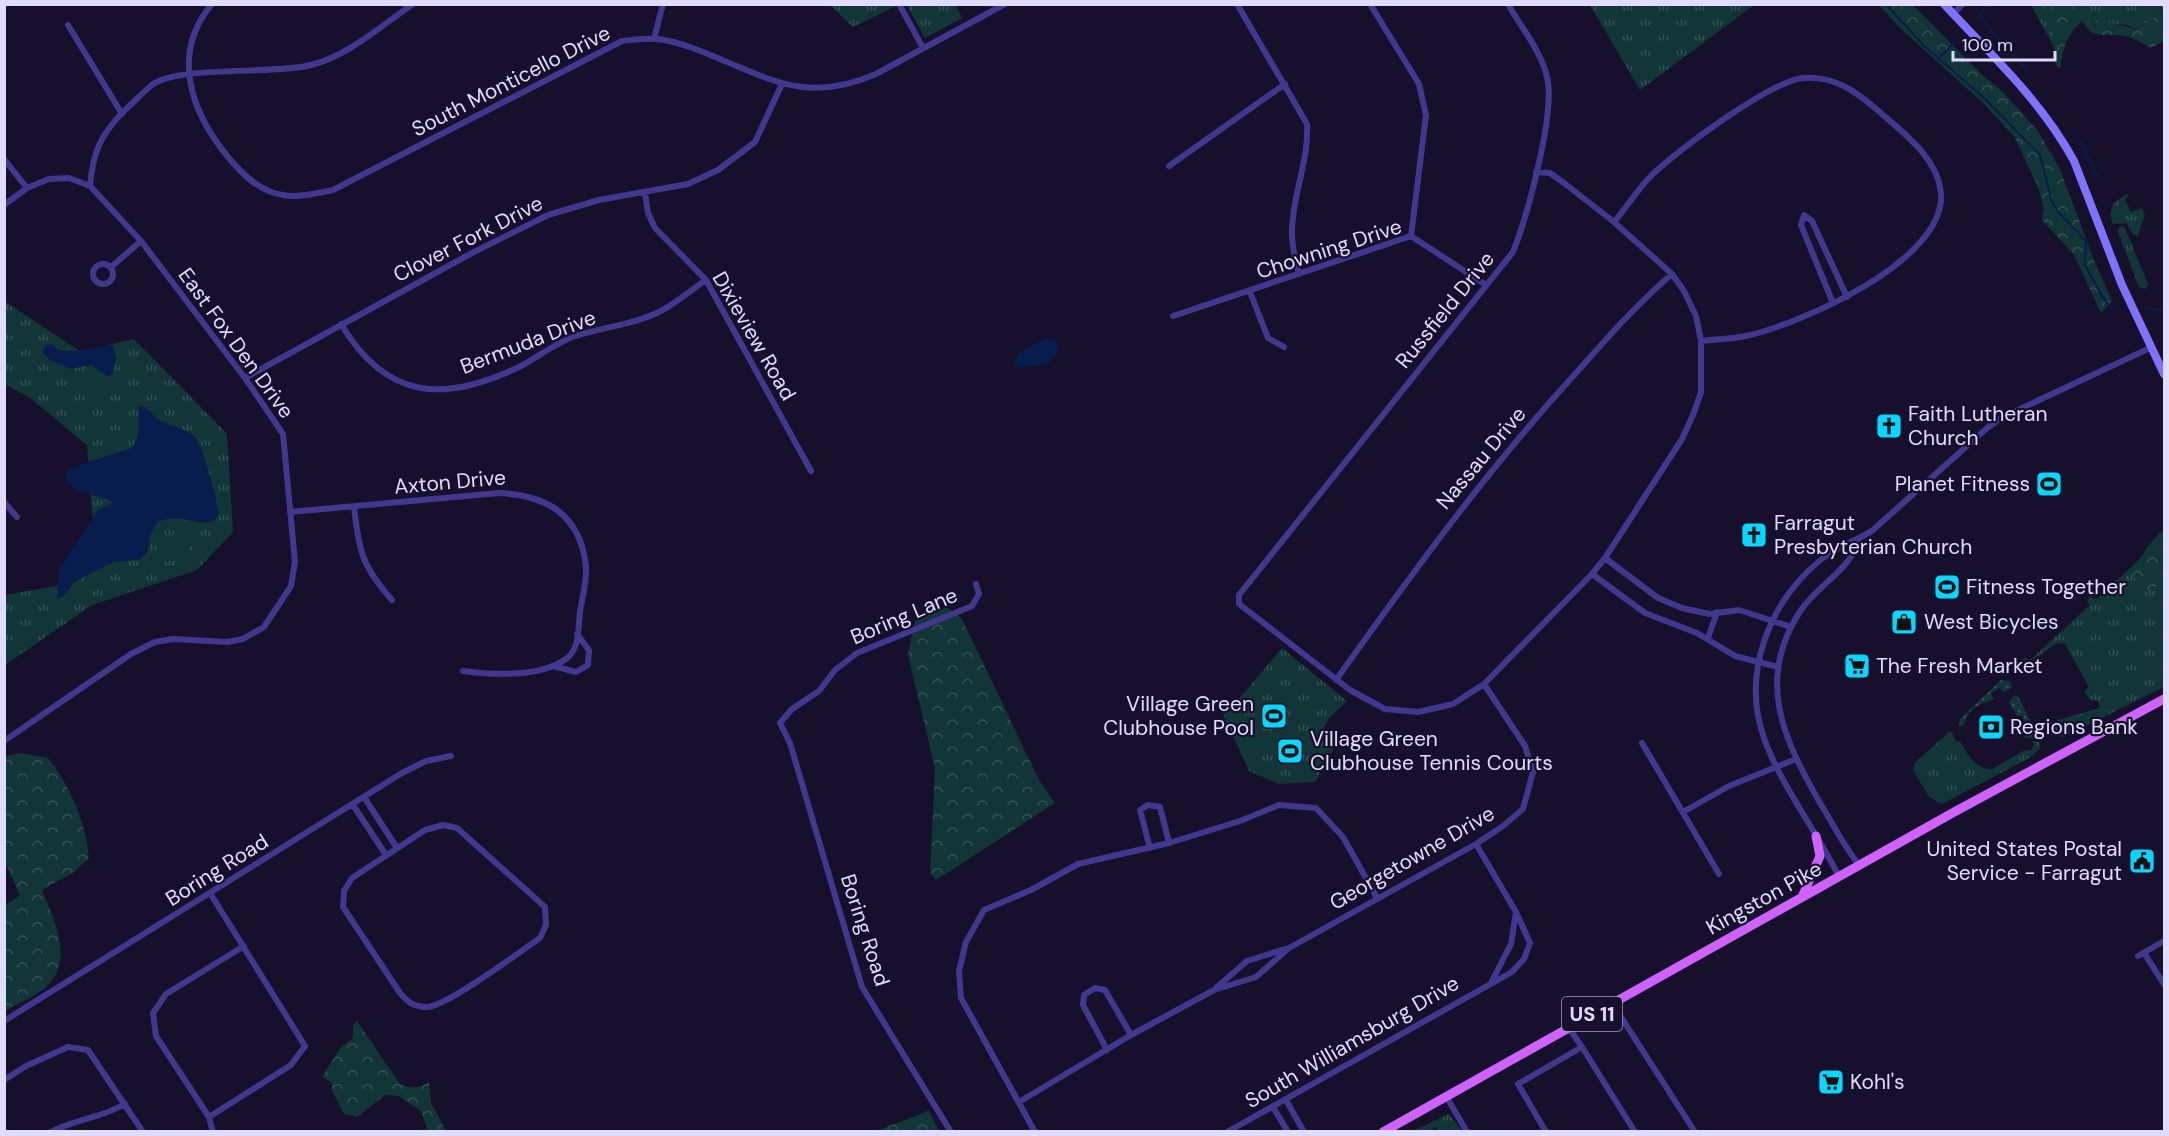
<svg xmlns="http://www.w3.org/2000/svg" width="2169" height="1136" viewBox="0 0 2169 1136" font-family="'DM Sans',sans-serif">
<style>
.grass{fill:url(#grass-tufts)}
.forest{fill:url(#forest-crowns)}
.garden{fill:url(#garden-dots)}
.pitch{fill:#123637}
.water{fill:#081d4d}
.lines{fill:none;stroke-linecap:round;stroke-linejoin:round}
.stream{stroke:#081d4d;stroke-width:2}
.minor{stroke:#41388e;stroke-width:6}
.secondary{stroke:#7f72ff;stroke-width:8}
.primary{stroke:#ce62ff;stroke-width:9}
.labels{text-anchor:middle;dominant-baseline:central;stroke-width:4.5;stroke-linejoin:round;paint-order:stroke}
.shield{fill:#16102c;stroke:#a49ec0;stroke-width:1.5}
.shield-label{font-size:20px;font-weight:bold;fill:#e1dbff}
.street-label{font-size:21px;fill:#e1dbff;stroke:#16102c}
.poi-label{font-size:21px;fill:#e1dbff;stroke:#16102c;text-anchor:start}
</style>
<defs>
<pattern id="grass-tufts" width="24" height="20" patternUnits="userSpaceOnUse" patternTransform="scale(1.5)"><rect width="24" height="20" fill="#123637"/><path d="M3 7l-1-3M5 7V3M7 7l1-3M15 17l-1-3M17 17v-4M19 17l1-3" fill="none" stroke="#345255"/></pattern>
<pattern id="forest-crowns" width="20" height="18" patternUnits="userSpaceOnUse" patternTransform="scale(1.5)"><rect width="20" height="18" fill="#123637"/><path d="M2 6a3 3 0 1 1 6 0M12 15a3 3 0 1 1 6 0" fill="none" stroke="#345255"/></pattern>
<pattern id="garden-dots" width="8" height="8" patternUnits="userSpaceOnUse" patternTransform="scale(1.5)"><rect width="8" height="8" fill="#123637"/><path d="M2 2h.1M6 6h.1" fill="none" stroke="#345255" stroke-width="1.8" stroke-linecap="round"/></pattern>
</defs>
<rect width="100%" height="100%" fill="#16102c"/>
<path class="grass" d="M830 5H898L853 27Z
M907 5H956L962 18 925 38Z
M1590 5H1754L1640 90Z
M2031 5H2164V11L2136 29 2127 25 2082 21C2066 35 2063 48 2060 68L2056 65 2054 47Z
M2127 194 2129 196 2125 199 2131 212 2142 208 2145 214 2138 236 2133 234 2126 223 2113 224C2110 216 2109 210 2115 203L2109 206Z
M2124 226 2148 284 2146 289 2139 287 2118 232 2119 227Z
M4 301 81 352 133 339 147 352 227 434 233 532 197 570 92 605 5 665V595L62 585 93 521 87 445 30 398 5 384Z
M2164 533V687L2063 737 2050 735 2048 730 2051 722 2100 708 2098 701 2089 699 2084 691 2089 687 2065 644 2057 643C2046 649 2037 660 2025 662L2021 673 2019 664 2025 657 2029 661 2090 605 2087 601 2089 597 2097 599 2143 556 2151 542Z
M1282 648 1347 701 1329 718 1319 737 1335 746 1315 782 1279 784 1249 771 1222 712 1232 707Z
M1949 732H1952L1956 742 1960 741C1967 754 1976 770 1992 769L2023 751 2031 750 2034 745 2032 741 2039 742 2040 749 2031 757 1942 804 1929 797 1913 770 1915 763Z
M1449 1114 1462 1131H1438L1436 1127 1428 1131H1413Z"/>
<path class="forest" d="M1879 5H1913L1980 73 2002 91 2038 131 2060 169 2094 260 2112 301 2101 313 2074 255 2042 220 2044 209 2038 187 2014 136 1984 104 1898 26Z
M2041 5H2074L2083 21 2099 20 2136 29 2164 11V41L2151 48C2142 43 2134 38 2124 36 2103 32 2095 42 2082 21 2066 35 2063 48 2060 68Z
M2164 530V583L2141 594 2131 569C2144 556 2149 541 2164 530Z
M947 607 962 619 1039 780 1055 803 936 880 930 873 935 768 908 655 915 620Z
M21 753 48 758C70 786 86 822 89 858L74 872 42 890C54 920 75 960 46 987 35 997 17 1003 5 1011V906L20 895 5 862V756Z
M357 1021 400 1084C411 1089 418 1089 429 1082L431 1103 446 1131H428L421 1111 399 1096 385 1095 357 1117 344 1114 333 1093 331 1082 322 1077 341 1047 353 1038V1026Z
M929 1110 939 1131H877C894 1123 911 1119 929 1110Z"/>
<path class="garden" d="M2001 680 2010 681 2012 688 2004 692 2000 688 1991 693 1994 699C1978 705 1968 708 1964 725L1959 727 1960 719Z
M2014 696H2018L2040 740 2022 737 2026 736 2023 716H2017L2009 702Z"/>
<path class="pitch" d="M92 376 109 383 111 390 108 397 97 399 89 394 85 380Z
M183 526 193 533C195 546 181 562 167 561L163 557C163 548 174 530 183 526Z
M1245 717 1258 745 1243 752 1230 724Z"/>
<path class="water" d="M1046 338 1056 340 1059 349 1048 364 1021 368 1013 365 1019 353Z
M52 344 58 350 75 351 113 345 116 359 112 375 107 376 91 365 71 369 50 360 42 352 45 346Z
M139 406C148 406 153 417 161 421 172 426 186 429 195 437 202 443 218 503 219 515 205 534 184 510 158 522L150 535 148 552 139 560 113 562 73 583 64 596 57 598 58 571 97 511 113 502C99 493 65 496 65 472L82 464 132 448 138 437Z"/>
<g class="lines">
<path class="stream" d="M1886 4 1923 45 1983 97 2040 155 2051 199 2058 212 2086 241 2085 265 2103 298 2110 306
M1980 14 1992 32 2027 70
M1978 17 1987 4
M1939 58 1954 43
M2080 141 2098 177
M2145 308 2164 311
M2163 925H2164"/>
<path class="minor" d="M212 4C170 54 191 112 228 157 242 174 260 192 283 195 299 198 317 193 333 190L622 41C633 40 644 38 655 39 673 40 691 47 708 54 772 80 807 104 876 74L1005 4
M899 4 923 48
M1237 4 1307 124C1309 156 1296 186 1293 218 1290 238 1294 255 1299 274
M1370 4 1419 84 1426 115 1411 236
M1508 4C1521 27 1541 51 1547 77 1556 112 1527 217 1513 252L1239 595V604L1350 690 1385 709 1418 712 1453 704 1484 684 1592 574 1605 558 1682 439 1693 415 1701 392V341L1696 316 1684 291 1672 274 1614 222 1564 183 1550 173 1536 172
M1953 14 1963 4
M68 25 122 114
M654 39 663 4
M4 159 27 188
M1169 166 1285 84
M90 186C93 152 100 135 125 110 134 102 143 92 152 85 179 65 273 75 311 65 348 56 382 25 413 4
M645 193 648 213 655 228 706 280 811 471
M4 205 27 188 49 179 69 178 90 186 141 241 245 378 283 434 295 562 291 586 264 627 243 639 227 642 173 639 155 642 131 654 4 741
M1614 222C1626 208 1636 192 1648 179 1671 154 1771 81 1803 78 1836 75 1859 94 1882 114 1906 135 1938 159 1941 193 1946 261 1800 324 1746 336 1732 339 1716 339 1701 341
M93 274a10 10 0 1 1 20 0a10 10 0 1 1-20 0Z
M111 267 141 241
M1250 292 1268 338 1284 347
M1833 303 1801 225 1804 215 1812 221 1847 297
M1173 316 1411 236 1486 285
M341 324C387 401 445 403 521 366 538 357 554 344 573 337 601 327 633 325 661 311 676 303 691 290 706 280
M245 378 470 254 548 215 599 200 688 184 718 170 755 142 782 84
M4 502 17 517
M354 507C359 552 362 566 392 600
M290 512 499 493C547 495 581 515 586 567 587 581 582 598 580 612 578 628 580 649 566 659 539 678 494 675 463 671
M1859 540C1850 570 1819 584 1801 610 1755 679 1783 738 1820 803 1833 824 1844 846 1859 865
M1605 558 1658 598 1682 608 1710 614 1739 610 1791 627
M1592 574 1645 613 1697 633 1735 656 1778 667
M1708 638 1717 612
M553 666 576 672 588 665 589 650 577 634
M1336 680C1413 572 1487 470 1577 372 1607 338 1637 304 1672 274
M1642 743 1719 874
M364 797 397 848
M353 805 386 855
M1683 812 1729 786 1796 759
M443 825 457 828 545 907 546 925 540 938C518 953 450 1004 428 1007 417 1008 407 1002 400 993L343 907 344 891 352 878 425 830Z
M1150 848 1140 810 1148 805 1160 807 1169 843
M1839 877C1817 831 1783 789 1765 741 1740 674 1769 601 1823 558 1839 545 1857 541 1873 530L1987 428 2001 418 2150 348
M2144 953 2164 984
M2138 956 2164 941
M1492 981 1511 944 1516 912
M1217 987 1247 961 1285 949
M1612 1003 1695 1132
M4 1021 402 773 426 761 451 756
M1569 1028 1582 1047
M1107 1050 1083 1005 1084 995 1095 988 1105 990 1131 1035
M4 1080 26 1066 68 1047 88 1050 143 1132
M1446 1096 1467 1132
M1286 1100 1304 1132
M1019 1102 1131 1035 1214 990 1256 977 1289 948 1476 844 1503 826 1523 809 1533 772 1525 746 1484 684
M1273 1107 1288 1132
M209 1117 291 1065 305 1046 210 893
M51 1132C75 1119 102 1118 125 1104
M213 1132 209 1117 156 1036 153 1013 166 994 244 946
M951 1132 862 987 790 743 780 723 792 709 819 691 835 670 857 653 972 606 979 594 976 584
M1035 1132 961 998 959 971 966 942 984 910 1031 890 1078 864 1169 843 1240 821 1279 805 1316 808 1343 837 1377 898
M1227 1132 1512 972 1524 959 1530 943 1516 912 1476 844
M1546 1132 1518 1084 1582 1047 1635 1132"/>
<path class="secondary" d="M1944 4C1990 54 2041 100 2074 161L2122 285 2164 374"/>
<path class="primary" d="M1802 897 1820 856 1816 836
M1383 1132 1956 811 2164 699"/>
</g>
<defs>
<symbol id="church-square" viewBox="-11 -11 22 22"><rect x="-9" y="-9" width="18" height="18" rx="4" fill="#07d6ff" stroke="#16102c"/><path d="M-1.2-6h2.4v3.5h3.3v2.4h-3.3V6h-2.4V-.1h-3.3v-2.4h3.3Z" fill="#111"/></symbol>
<symbol id="stadium-square" viewBox="-11 -11 22 22"><rect x="-9" y="-9" width="18" height="18" rx="4" fill="#07d6ff" stroke="#16102c"/><path d="M0-5a6.5 5 0 1 0 0 10a6.5 5 0 1 0 0-10ZM-3.5-1.8h7v3.6h-7Z" fill="#111"/></symbol>
<symbol id="shop-square" viewBox="-11 -11 22 22"><rect x="-9" y="-9" width="18" height="18" rx="4" fill="#07d6ff" stroke="#16102c"/><path d="M-5-2.5h2.3a2.7 3.5 0 0 1 5.4 0H5L5.5 6h-11ZM-1.5-2.5h3a1.5 2.3 0 0 0-3 0Z" fill="#111"/></symbol>
<symbol id="supermarket-square" viewBox="-11 -11 22 22"><rect x="-9" y="-9" width="18" height="18" rx="4" fill="#07d6ff" stroke="#16102c"/><path d="M-6-5.5h2.5l.6 2H6L4.5 2H-2.5L-4.4-4H-6ZM-1.5 3.2a1.3 1.3 0 1 0 .1 0ZM3 3.2a1.3 1.3 0 1 0 .1 0Z" fill="#111"/></symbol>
<symbol id="bank-square" viewBox="-11 -11 22 22"><rect x="-9" y="-9" width="18" height="18" rx="4" fill="#07d6ff" stroke="#16102c"/><path d="M-6-4H6V4H-6ZM0-2.3a2.3 2.3 0 1 0 0 4.6a2.3 2.3 0 1 0 0-4.6Z" fill="#111"/></symbol>
<symbol id="civic-square" viewBox="-11 -11 22 22"><rect x="-9" y="-9" width="18" height="18" rx="4" fill="#07d6ff" stroke="#16102c"/><path d="M-.6-6.5H3V-4.5H.6V-3L4-1V1h2V6H-6V1h2V-1L-.6-3ZM-1.2 2.5V6h2.4V2.5Z" fill="#111"/></symbol>
</defs>
<g fill-rule="evenodd">
<use href="#church-square" x="1874" y="411" width="30" height="30"/>
<use href="#stadium-square" x="2034" y="469" width="30" height="30"/>
<use href="#church-square" x="1739" y="520" width="30" height="30"/>
<use href="#stadium-square" x="1932" y="572" width="30" height="30"/>
<use href="#shop-square" x="1889" y="607" width="30" height="30"/>
<use href="#supermarket-square" x="1842" y="651" width="30" height="30"/>
<use href="#stadium-square" x="1259" y="701" width="30" height="30"/>
<use href="#bank-square" x="1976" y="712" width="30" height="30"/>
<use href="#stadium-square" x="1275" y="736" width="30" height="30"/>
<use href="#civic-square" x="2127" y="846" width="30" height="30"/>
<use href="#supermarket-square" x="1816" y="1067" width="30" height="30"/>
</g>
<g class="labels">
<rect class="shield" x="1562" y="997" width="60" height="34" rx="4.5"/>
<g class="shield-label">
<text x="1592" y="1014">US 11</text>
</g>
<g class="street-label">
<text transform="translate(511 81) rotate(-27)">South Monticello Drive</text>
<text transform="translate(468 239) rotate(-27)">Clover Fork Drive</text>
<text transform="translate(1329 249) rotate(-18)">Chowning Drive</text>
<text transform="translate(1445 310) rotate(-51)">Russfield Drive</text>
<text transform="translate(754 336) rotate(60)">Dixieview Road</text>
<text transform="translate(528 342) rotate(-21)">Bermuda Drive</text>
<text transform="translate(236 343) rotate(54)">East Fox Den Drive</text>
<text transform="translate(1481 458) rotate(-50)">Nassau Drive</text>
<text transform="translate(450 482) rotate(-5)">Axton Drive</text>
<text transform="translate(904 616) rotate(-23)">Boring Lane</text>
<text transform="translate(1412 858) rotate(-30)">Georgetowne Drive</text>
<text transform="translate(217 870) rotate(-32)">Boring Road</text>
<text transform="translate(1764 898) rotate(-29)">Kingston Pike</text>
<text transform="translate(865 930) rotate(72)">Boring Road</text>
<text transform="translate(1352 1042) rotate(-30)">South Williamsburg Drive</text>
</g>
<g class="poi-label">
<text x="1908" y="414">Faith Lutheran<tspan x="1908" dy="24">Church</tspan></text>
<text x="2030" y="484" text-anchor="end">Planet Fitness</text>
<text x="1774" y="523">Farragut<tspan x="1774" dy="24">Presbyterian Church</tspan></text>
<text x="1966" y="587">Fitness Together</text>
<text x="1924" y="622">West Bicycles</text>
<text x="1876" y="666">The Fresh Market</text>
<text x="1254" y="704" text-anchor="end">Village Green<tspan x="1254" dy="24">Clubhouse Pool</tspan></text>
<text x="2010" y="727">Regions Bank</text>
<text x="1310" y="739">Village Green<tspan x="1310" dy="24">Clubhouse Tennis Courts</tspan></text>
<text x="2122" y="849" text-anchor="end">United States Postal<tspan x="2122" dy="24">Service - Farragut</tspan></text>
<text x="1850" y="1082">Kohl's</text>
</g>
</g>
<rect width="2169" height="1136" fill="none" stroke="#e1dbff" stroke-width="12"/>
<path d="M1953 51v9h102v-9" fill="none" stroke="#e1dbff" stroke-width="3"/>
<text x="1962" y="51" font-size="18" fill="#e1dbff" stroke="#16102c" stroke-width="4.5" paint-order="stroke">100 m</text>
</svg>
